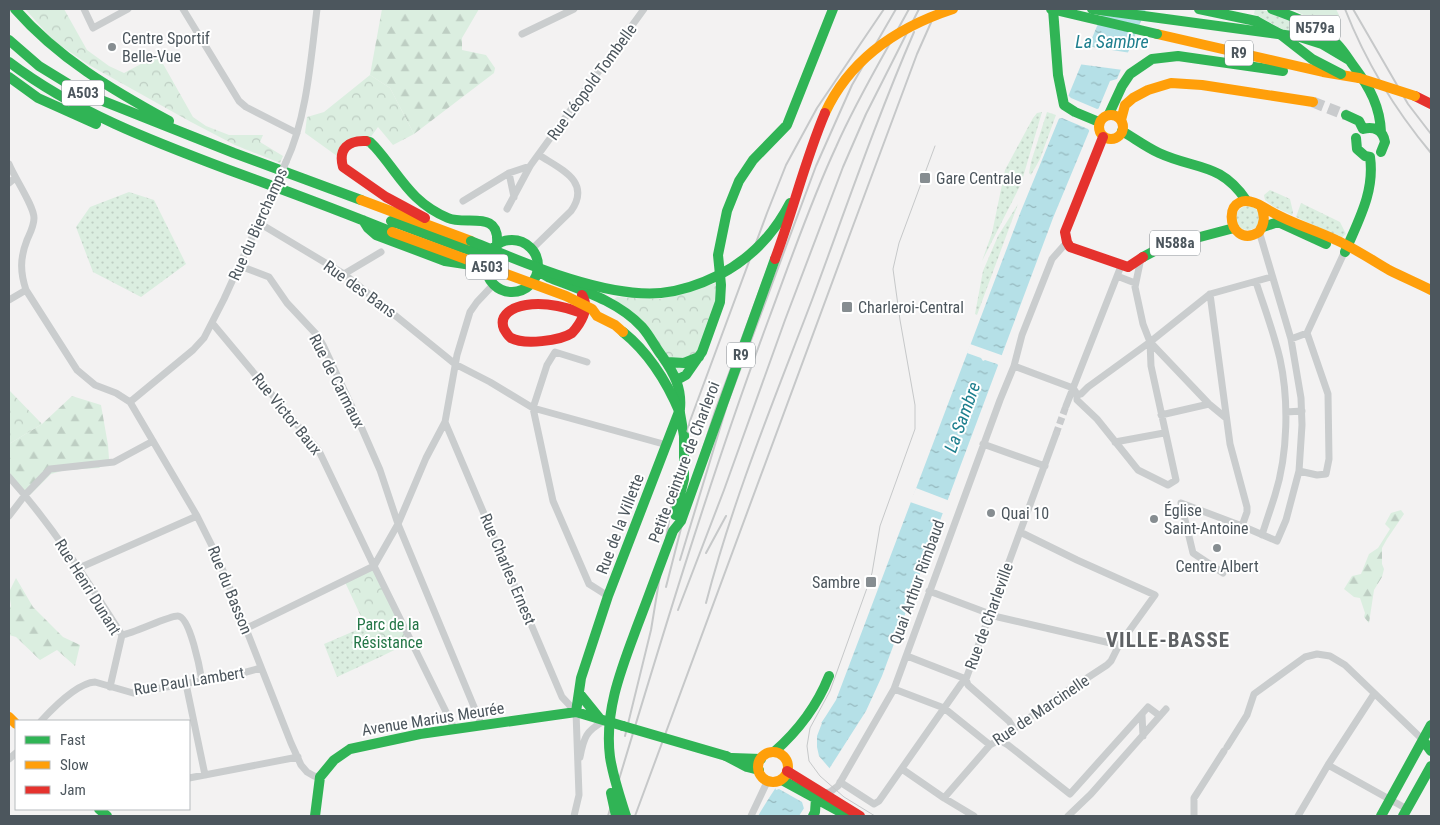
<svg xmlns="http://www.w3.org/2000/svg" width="1440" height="825" viewBox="0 0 1440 825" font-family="'Roboto Condensed',sans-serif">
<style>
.grass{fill:url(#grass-dots)}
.forest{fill:url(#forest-firs)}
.park{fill:url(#park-crowns)}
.water{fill:url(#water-ripples)}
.pier{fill:#f3f2f2}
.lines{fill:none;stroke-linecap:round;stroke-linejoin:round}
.street-tunnel{stroke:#c9cbcd;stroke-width:7;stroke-dasharray:7 3.5;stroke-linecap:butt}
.primary-tunnel{stroke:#c9cbcd;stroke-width:11;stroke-dasharray:11 5.5;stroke-linecap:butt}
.street{stroke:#cacdce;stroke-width:7}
.fast{stroke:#30b455;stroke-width:10}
.slow{stroke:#ff9f0a;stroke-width:10}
.jam{stroke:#e5322d;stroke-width:10}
.tram{stroke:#c6c8c9;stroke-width:1}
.rail{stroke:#c6c8c9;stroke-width:2}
.street-bridge{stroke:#cacdce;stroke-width:7}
.fast-bridge{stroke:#30b455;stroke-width:10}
.slow-bridge{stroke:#ff9f0a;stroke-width:10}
.jam-bridge{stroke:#e5322d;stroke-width:10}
.poi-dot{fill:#868d91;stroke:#fff;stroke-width:2}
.labels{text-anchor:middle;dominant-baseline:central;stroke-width:4;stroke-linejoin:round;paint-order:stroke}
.shield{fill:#fff;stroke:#82898e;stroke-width:1}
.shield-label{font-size:15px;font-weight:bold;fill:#4c565d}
.poi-label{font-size:16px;fill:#4c565d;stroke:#fff;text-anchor:start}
.street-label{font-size:16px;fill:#4c565d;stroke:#fff}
.park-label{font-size:16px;fill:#247647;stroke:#fff}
.water-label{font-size:18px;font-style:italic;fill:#1e7f8e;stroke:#fff}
.district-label{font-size:21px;font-weight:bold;letter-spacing:1px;fill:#5f6265;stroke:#fff}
</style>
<defs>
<pattern id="grass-dots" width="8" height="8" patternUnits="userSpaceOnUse" patternTransform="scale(1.25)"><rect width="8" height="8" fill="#dbeee0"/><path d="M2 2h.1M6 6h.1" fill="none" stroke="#becec3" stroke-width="1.8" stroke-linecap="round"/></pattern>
<pattern id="forest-firs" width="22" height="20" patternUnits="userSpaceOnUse" patternTransform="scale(1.25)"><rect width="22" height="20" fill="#dbeee0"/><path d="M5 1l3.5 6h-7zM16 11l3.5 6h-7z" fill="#becec3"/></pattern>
<pattern id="park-crowns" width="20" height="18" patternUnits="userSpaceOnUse" patternTransform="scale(1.25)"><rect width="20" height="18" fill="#dbeee0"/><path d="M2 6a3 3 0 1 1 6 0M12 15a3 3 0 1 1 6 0" fill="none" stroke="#becec3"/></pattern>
<pattern id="water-ripples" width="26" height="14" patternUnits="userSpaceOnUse" patternTransform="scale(1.25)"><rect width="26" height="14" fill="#b5e0e7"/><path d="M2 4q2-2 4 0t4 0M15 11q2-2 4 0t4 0" fill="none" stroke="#95b8be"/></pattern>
</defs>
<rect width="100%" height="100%" fill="#f3f2f2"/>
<path class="grass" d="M1255 9 1281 14 1326 39 1284 30 1254 14Z
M1042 112 1021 184 982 261 992 233 1005 170 1033 118 1037 113Z
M1047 112 1056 115 1040 159 1031 175 1029 173 1031 162Z
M1270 190 1290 199 1293 212 1292 215 1274 207 1265 200 1264 195Z
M129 192 154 200 186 264 141 297 93 272 76 227 90 207Z
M1301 203 1340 222 1346 234 1341 238 1296 217Z
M1018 204 977 315 975 314 983 271 998 236Z
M1236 218a12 12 0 1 1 24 0a12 12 0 1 1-24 0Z
M366 626 380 657 337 677 324 644Z"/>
<path class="forest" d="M382 9H479L462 38V50L486 55 495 68 494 73 414 134 390 88 370 75Z
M1293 9H1336L1339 15 1331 32 1321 25Z
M72 396 101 405 108 445 109 459 99 468 65 470 51 474 30 495H25L9 477V444L42 424Z
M1401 510 1404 514 1387 539 1382 548V564L1384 569 1382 577 1374 590 1369 623 1364 617 1365 613 1360 598 1354 597 1344 589 1352 576 1361 574 1369 554 1378 548 1390 529 1385 524 1391 513Z
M16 578 33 607 63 637 80 645 75 666 57 650 40 660 16 637 9 635V609L11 606 9 592Z"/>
<path class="park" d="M25 9H64L87 50 109 66 124 73 158 55 193 117 206 126 229 135H263L260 142 283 156 280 163 235 145 191 122 89 65 54 41Z
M370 75 390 88 414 134 393 145 378 127 370 138 337 156 305 133 307 117 324 112Z
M717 283V300L699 351 683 371 678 375 613 300 617 297 660 299Z
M9 390 42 424 9 444Z
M374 566 411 642 380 657 344 580Z"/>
<path class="water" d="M1104 9H1146L1117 79 1110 81 1053 218 882 676 866 711 799 816H758C781 776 812 740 836 700L1021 211Z"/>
<path class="pier" d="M1086 46 1131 53 1123 70 1078 64Z
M1066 93 1071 98 1097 109 1101 108 1091 133 1088 129 1062 118 1058 119 1054 122Z
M970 344 1004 356 1000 367 997 364 985 360 983 361 981 358 967 353Z
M916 488 950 501 945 514 910 502Z
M820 722 822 723 817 736V747L819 756 831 770 805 812 802 802 779 789 776 790 774 785 802 743Z"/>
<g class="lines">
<path class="street-tunnel" d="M1056 434 1066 406"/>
<path class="primary-tunnel" d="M1313 102 1346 115"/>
<path class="street" d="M84 9 93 28 128 9
M183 9 239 101 246 107 297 133
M522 34 574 9
M286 162C307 118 311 57 317 9
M9 164C14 177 34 206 34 218 34 226 30 233 27 240 20 258 20 272 26 290L77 370 95 385 116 393 130 402 197 516 218 558 291 743 301 765 307 772 314 776 320 777
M509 173 514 197
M9 183 15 178
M463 201 509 173 530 166
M507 209 530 166 644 9
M259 223 344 274 455 364 490 382 533 408 667 445
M532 249 571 211C592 181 560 169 539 155
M240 266 269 277 287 303 317 335 323 345 359 422 380 470 398 524 482 726
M344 274 381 252
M1117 276 1135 283
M1256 282C1264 307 1274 333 1280 359 1289 400 1288 454 1275 495 1271 508 1266 522 1262 535
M1210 294 1230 444 1247 507V512L1242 526
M9 300 26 290
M213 324 319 451 374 566 455 730
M1307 333 1344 253
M1291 339 1307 333
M1150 342 1209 404 1226 418
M587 362 555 352 547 365 533 408 553 501 589 584 608 596
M1014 366 1073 388
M1073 388 1077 394V400L1097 419 1138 470 1168 485 1176 480 1151 366 1150 342 1143 324 1135 287 1141 258
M1077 394H1081L1088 387 1150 342 1210 294 1271 277
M130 402 193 350 204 338 224 299 269 200
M1066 406 1121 266
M1286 412 1302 411
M1161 415 1209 404
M445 422 562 697 576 712 579 795 574 816
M1115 442 1164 433
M983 444 1045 466
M1299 471 1317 475 1326 474 1329 459 1328 394 1307 333
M9 477C52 525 87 580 122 635L110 687
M9 516 25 495 50 469 114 462 153 441
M374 566 398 524 426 458 445 422 457 355 470 312 477 302 493 285
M79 568 197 516
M1223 573 1193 553 1181 503 1242 526 1277 541 1286 520 1299 471 1302 425 1301 398 1291 339 1259 231
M929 591 998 617 1119 645
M245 629 374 566
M122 635C135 633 170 615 178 616 190 617 200 669 202 681
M907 656 966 679 968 685 1009 721 1014 729
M186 684 205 775
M894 689 944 708 990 745
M1142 715 1143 736
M41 721C53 708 77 683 95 682L133 693 239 674 261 668
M999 740 1008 745 1070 794 1148 707 1160 716
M1227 747 1247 715 1254 694 1305 657 1317 654 1330 656 1345 665 1423 740
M580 757C584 737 586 731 604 721
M9 759 16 753
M1328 765 1407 809
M902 769 944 798 974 816
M189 778 298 757
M840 782 874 804 879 801 961 684 966 679 1056 434
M824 793 830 792 838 786 894 689 1000 400 1014 366 1022 335 1052 259 1067 242
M944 798 990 745 999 740 1052 701 1107 665 1111 661 1119 645 1155 595 1077 560 1020 532
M751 816 768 780
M1068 816 1091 794 1166 709
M1194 816V798L1224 751
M1298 816 1328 765 1374 694"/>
<path class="fast" d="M15 9C59 59 111 89 169 121
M1053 9 1058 75 1064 105 1075 112 1099 122
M1092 9 1300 37 1322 44 1349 60
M1199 9 1256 21
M1272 9C1295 17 1319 26 1337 44 1344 51 1349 60 1355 68 1370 88 1380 107 1381 132
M9 40 39 66 83 93 234 153 361 200
M9 62C75 112 152 141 229 170 284 190 338 210 392 232
M1130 74 1152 59 1178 56 1283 71
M9 77 38 98 96 124
M1109 114 1122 86 1130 74
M1346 115 1359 121 1363 129C1374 126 1383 130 1385 142L1381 152
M1122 131C1134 138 1146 147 1159 153 1196 170 1220 162 1246 200
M366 141 370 142 375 147C400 175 410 202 448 218 466 226 500 209 497 244
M363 220 368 228 376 235 445 261 478 266
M391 221 463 248 473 251H490
M1263 227 1278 222 1326 244
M486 266a26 26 0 1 1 52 0a26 26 0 1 1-52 0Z
M1345 252C1358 221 1375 192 1370 157L1365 156 1357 149 1356 138
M1143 257 1162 247 1234 228
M538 268 541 273 548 277C581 290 618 301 642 327 650 336 655 347 662 356 674 373 682 388 680 409L608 596 581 678 576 712
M667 362 684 363 699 357
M677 380 686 375 702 352 720 302 721 285 718 255 727 211 739 181 753 160 787 125 833 9
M680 413 684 436
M579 693 600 719
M1423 740 1431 751
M774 752C798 731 817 706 829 676
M726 756 747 767 759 770
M732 758 761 759
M782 780 848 816
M99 809 107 816
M315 816 320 777 334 760 350 749 420 734 576 712 623 726
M813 816 815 812 816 798
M1381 816 1431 725
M1403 816 1431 766"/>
<path class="slow" d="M1157 34 1323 72 1359 78
M1099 127a12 12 0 1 1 24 0a12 12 0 1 1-24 0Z
M1121 120 1125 105 1133 98 1148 90 1171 83 1202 85 1313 102
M361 200 471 241
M1261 206C1265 216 1265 223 1259 232 1225 253 1218 179 1265 208 1287 222 1313 229 1336 240 1354 248 1372 260 1389 270 1403 277 1417 283 1431 290
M9 717 16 724
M758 767a15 15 0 1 1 30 0a15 15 0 1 1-30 0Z"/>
<path class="jam" d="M1415 96 1431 104
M1103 137 1065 232 1067 242 1070 247 1128 267 1143 257
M366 141C348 140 338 149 343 167L386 197 425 218
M579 312C562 306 544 302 526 305 514 307 498 314 504 329 506 332 508 336 511 338 524 345 560 341 572 333 575 330 577 327 579 324 585 314 588 306 582 295
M787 771 860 816"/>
<path class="tram" d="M875 816 844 797 820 776 809 761 807 746 810 728 830 691 867 588 872 573 880 526 915 429V405L900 320 893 269 899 243 935 146"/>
<path class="rail" d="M1345 9C1365 60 1396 111 1431 153
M1353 9 1408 104 1431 134
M706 553 726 516
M680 560 727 405 816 166 852 85 896 9
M666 587 696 470 715 411 815 141 828 114 846 82
M706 603C733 499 774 400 812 300 845 211 876 120 914 32
M678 610 724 490 785 320 843 167 866 114 919 9
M625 736 651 630 676 478 690 421 767 213 786 165 817 108 884 9
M608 816C658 650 708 483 768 321 790 262 810 203 836 147 857 99 884 55 909 9
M635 816 853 226 917 54 937 9"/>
<path class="street-bridge" d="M269 200 286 162"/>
<path class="fast-bridge" d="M1051 9 1157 34
M1256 21 1280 34 1312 59 1341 74
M471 241C524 263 604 298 661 293 681 291 701 284 719 275 750 259 774 234 790 203
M623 332C649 353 667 382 680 413
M675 515 684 479V436
M623 726 726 756
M611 793 616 816
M626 816C620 797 613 777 610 757 604 710 622 667 638 624 650 593 661 562 673 531L681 521 775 259"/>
<path class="slow-bridge" d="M1359 78 1415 96
M825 113C850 59 898 27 953 9
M392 232 566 296 592 309 597 316 615 325 623 332"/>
<path class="jam-bridge" d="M775 259C793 211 805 160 825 113"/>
</g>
<g class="poi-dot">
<circle cx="112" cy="47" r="5"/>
<rect x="919" y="172" width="12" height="12" rx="2.5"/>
<rect x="841" y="301" width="12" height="12" rx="2.5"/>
<circle cx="991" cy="513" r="5"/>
<circle cx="1154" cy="519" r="5"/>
<circle cx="1217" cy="548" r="5"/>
<rect x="865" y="576" width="12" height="12" rx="2.5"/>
</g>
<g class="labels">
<g class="shield">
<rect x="1290" y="15.5" width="50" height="25" rx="4"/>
<rect x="1225" y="40.5" width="28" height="25" rx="4"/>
<rect x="62" y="80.5" width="42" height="25" rx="4"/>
<rect x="1150" y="230.5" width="50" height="25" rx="4"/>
<rect x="466" y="254.5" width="42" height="25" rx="4"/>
<rect x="727" y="342.5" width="28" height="25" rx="4"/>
</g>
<g class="shield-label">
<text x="1315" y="28">N579a</text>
<text x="1239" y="53">R9</text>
<text x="83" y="93">A503</text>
<text x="1175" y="243">N588a</text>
<text x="487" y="267">A503</text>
<text x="741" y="355">R9</text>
</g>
<g class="poi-label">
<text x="122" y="38">Centre Sportif<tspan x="122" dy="18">Belle-Vue</tspan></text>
<text x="936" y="178">Gare Centrale</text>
<text x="858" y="307">Charleroi-Central</text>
<text x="1164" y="510">Église<tspan x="1164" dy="18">Saint-Antoine</tspan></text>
<text x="1001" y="513">Quai 10</text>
<text x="1217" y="566" text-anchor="middle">Centre Albert</text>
<text x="860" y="582" text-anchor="end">Sambre</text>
</g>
<g class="street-label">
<text transform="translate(592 82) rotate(-54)">Rue Léopold Tombelle</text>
<text transform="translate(258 224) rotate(-66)">Rue du Bierchamps</text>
<text transform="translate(360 289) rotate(36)">Rue des Bans</text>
<text transform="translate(337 381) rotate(63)">Rue de Carmaux</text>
<text transform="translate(287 414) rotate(51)">Rue Victor Baux</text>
<text transform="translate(684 462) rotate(-69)">Petite ceinture de Charleroi</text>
<text transform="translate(620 524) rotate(-69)">Rue de la Villette</text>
<text transform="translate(508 569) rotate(67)">Rue Charles Ernest</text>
<text transform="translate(917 582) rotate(-70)">Quai Arthur Rimbaud</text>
<text transform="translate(88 587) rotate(58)">Rue Henri Dunant</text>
<text transform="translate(230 590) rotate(68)">Rue du Basson</text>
<text transform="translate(989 616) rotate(-70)">Rue de Charleville</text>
<text transform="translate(189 681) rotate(-9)">Rue Paul Lambert</text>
<text transform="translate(1041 710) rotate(-34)">Rue de Marcinelle</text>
<text transform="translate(433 719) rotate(-9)">Avenue Marius Meurée</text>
</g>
<g class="park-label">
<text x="388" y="624">Parc de la<tspan x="388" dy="18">Résistance</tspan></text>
</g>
<g class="water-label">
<text x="1112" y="41">La Sambre</text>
<text transform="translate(962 417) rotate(-70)">La Sambre</text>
</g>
<g class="district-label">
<text x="1168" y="640">VILLE-BASSE</text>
</g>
</g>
<rect width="1440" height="825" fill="none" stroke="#4c565d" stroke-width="20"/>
<rect x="15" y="720" width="175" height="90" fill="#ffffff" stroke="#b7bbbe"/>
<rect x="25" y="736" width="25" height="8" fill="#30b455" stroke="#b7bbbe"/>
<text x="60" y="745" font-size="15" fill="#4c565d">Fast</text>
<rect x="25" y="761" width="25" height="8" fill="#ff9f0a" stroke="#b7bbbe"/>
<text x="60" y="770" font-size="15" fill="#4c565d">Slow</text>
<rect x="25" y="786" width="25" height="8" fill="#e5322d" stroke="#b7bbbe"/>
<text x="60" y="795" font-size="15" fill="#4c565d">Jam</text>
</svg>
